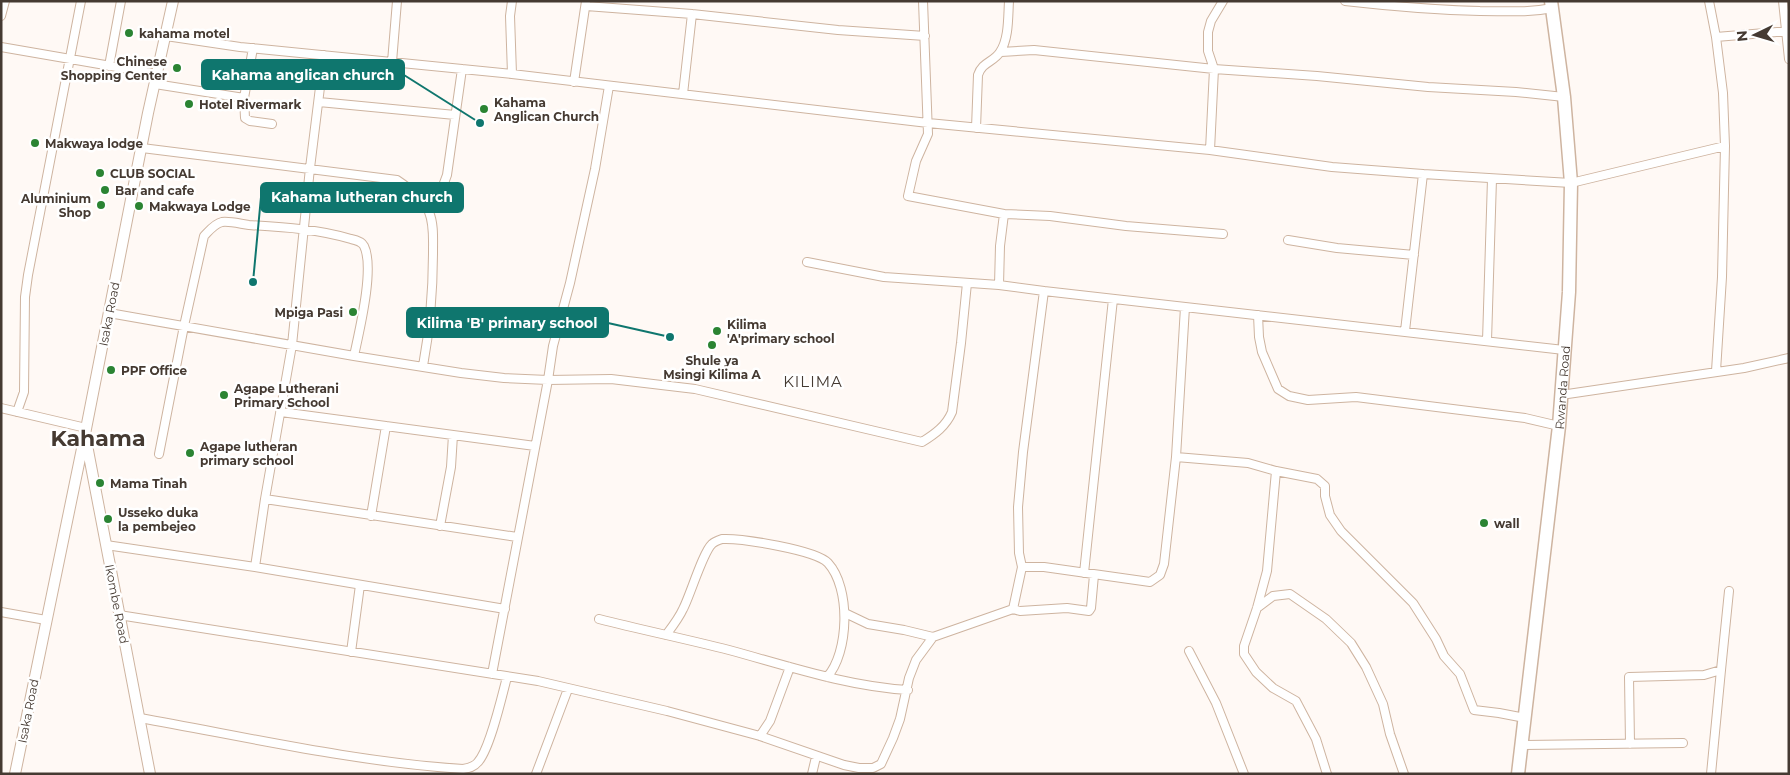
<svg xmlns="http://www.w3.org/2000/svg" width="1790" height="775" viewBox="0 0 1790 775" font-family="Montserrat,sans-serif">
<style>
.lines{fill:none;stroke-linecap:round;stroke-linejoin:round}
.minor-casing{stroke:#ceb4a0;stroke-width:10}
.tertiary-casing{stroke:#ceb4a0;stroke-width:12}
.trunk-casing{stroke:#ceb4a0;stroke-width:15}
.minor{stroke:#fff;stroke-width:8}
.tertiary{stroke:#fff;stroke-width:10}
.trunk{stroke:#fff;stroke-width:12}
.poi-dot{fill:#2b8433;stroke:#fff;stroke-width:2}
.labels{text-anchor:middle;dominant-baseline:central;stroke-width:5;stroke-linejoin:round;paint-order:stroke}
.poi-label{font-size:12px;font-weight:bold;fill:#453a32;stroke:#fff;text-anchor:start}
.street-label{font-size:12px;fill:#453a32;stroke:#fff}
.quarter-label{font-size:15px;letter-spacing:1px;fill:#453a32;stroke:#fff}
.town-label{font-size:22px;font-weight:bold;fill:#453a32;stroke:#fff}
.leader{fill:none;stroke:#0f766e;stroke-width:2}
.callout-dot{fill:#0f766e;stroke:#fff;stroke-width:2}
.callout{fill:#0f766e;stroke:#0f766e;stroke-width:2}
.callout-label{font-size:14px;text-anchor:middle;font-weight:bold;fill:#fff}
</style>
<rect width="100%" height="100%" fill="#fff9f5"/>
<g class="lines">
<defs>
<path id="minor" d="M512 1 510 16 512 74
M923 1 928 134 916 161 908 196 1004 214 1000 246 999 285 1044 291 1023 452 1018 507 1019 553 1022 567 1013 609
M1345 1C1390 6 1435 10 1480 11 1506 11 1527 13 1553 8
M1709 1 1716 37 1723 93 1725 146 1722 277 1716 371
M1783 1 1789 59
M586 6 692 14 838 30 925 36
M1 16 5 1
M166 36 240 47 512 74 928 123 1210 150 1332 167 1423 174 1571 183 1725 146
M1716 37 1789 31
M1 47 157 74
M253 48 244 98 245 118 250 121 272 124
M1001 52 1034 50 1214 69 1317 76 1428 87 1516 92 1564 97
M392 62 397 1
M109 66 121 1
M574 82 586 1
M155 84 244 98
M683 94 692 14
M319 102 455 115
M976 128 978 75C982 62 994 62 1000 52 1009 39 1008 17 1009 1
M142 148 397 180C409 188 424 199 429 212 434 224 433 238 433 251 433 289 430 328 423 366
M1210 150 1214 69 1208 51V32L1211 21 1223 1
M427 207C438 198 443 188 447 175L462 69
M1004 214 1050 216 1126 226 1223 234
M1288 240 1337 248 1414 255
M807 262 884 277 999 285
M1044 291 1564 350
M109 313 354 356 461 373 504 378 548 380 611 379 695 389 922 442C935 434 946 426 952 412L961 343 967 283
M1258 315 1259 337 1262 352 1278 389 1289 396 1308 400 1356 397 1525 418 1559 426
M1405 331 1423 174
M1487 341 1492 179
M1561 395 1744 368 1789 358
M1 408 86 428
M17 412 24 392 25 297 28 275 81 1
M281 412 535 446
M159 454 184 326 204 236C209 231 214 224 222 222 230 221 241 224 249 225 282 227 319 229 351 239 356 240 362 242 364 246 375 268 359 332 354 356
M1176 457 1248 463 1276 471 1317 479 1325 486V496L1330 515 1341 531 1413 603 1436 639 1444 656 1460 674 1474 710 1499 713 1525 718
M1276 471 1267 571 1257 608 1244 646V654L1256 672 1273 688 1296 701 1316 739 1327 774
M265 499 517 537
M371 516 386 426
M440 526 451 467 453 435
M106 545 255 567 505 609
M255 567 265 499 292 345 310 168 324 55
M1022 567H1044L1150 582 1160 575 1164 564 1176 457 1185 307
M1084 573 1113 299
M1257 608 1273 596 1290 594 1326 619 1351 643 1366 667 1383 704 1390 734 1404 774
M1 612 46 620
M845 613 868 624 904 630 933 637
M119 615 538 681 667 711 760 736 844 765 859 768H873L881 764 893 738 900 719 909 678 916 660 933 637 1013 609 1020 611 1067 608 1089 611 1091 608 1094 575
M599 619C642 630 686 639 729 650 788 666 846 686 908 690
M666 635C672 627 679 618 683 609 690 596 703 552 712 544 714 542 719 540 722 539 741 538 816 550 828 563 851 588 849 653 827 677
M1189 651 1216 703 1244 774
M351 652 360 585
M492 674 548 380 553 346 570 283 595 169 609 86
M140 718C247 737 355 762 463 769 469 768 474 767 478 762 490 749 502 696 507 677
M760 736 770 721 790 667
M1630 744 1629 677 1704 675 1721 670 1729 591
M1522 745 1683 743
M536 774 568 689
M812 774 816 757
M1711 774 1721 670"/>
<path id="tertiary" d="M86 440 150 774
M15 774 85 434 148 113 173 1"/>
<g id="trunk">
<path id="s1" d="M1518 774 1559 426 1569 292 1571 183 1564 97 1551 1"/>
</g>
</defs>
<use href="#minor" class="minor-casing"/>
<use href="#tertiary" class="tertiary-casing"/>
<use href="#trunk" class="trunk-casing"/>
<use href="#minor" class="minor"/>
<use href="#tertiary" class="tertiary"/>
<use href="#trunk" class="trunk"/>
</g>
<g class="poi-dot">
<circle cx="129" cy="33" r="5"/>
<circle cx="177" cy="68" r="5"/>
<circle cx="189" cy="104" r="5"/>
<circle cx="484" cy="109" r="5"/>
<circle cx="35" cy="143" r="5"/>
<circle cx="100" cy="173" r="5"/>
<circle cx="105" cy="190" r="5"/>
<circle cx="101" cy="205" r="5"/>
<circle cx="139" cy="206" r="5"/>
<circle cx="353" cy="312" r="5"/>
<circle cx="717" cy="331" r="5"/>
<circle cx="712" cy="345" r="5"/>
<circle cx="111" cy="370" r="5"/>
<circle cx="224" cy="395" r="5"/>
<circle cx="190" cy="453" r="5"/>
<circle cx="100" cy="483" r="5"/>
<circle cx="108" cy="519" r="5"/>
<circle cx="1484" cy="523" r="5"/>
</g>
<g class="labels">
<g class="poi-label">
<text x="139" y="33">kahama motel</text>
<text x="167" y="61" text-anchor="end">Chinese<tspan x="167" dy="14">Shopping Center</tspan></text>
<text x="494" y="102">Kahama<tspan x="494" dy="14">Anglican Church</tspan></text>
<text x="199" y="104">Hotel Rivermark</text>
<text x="45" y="143">Makwaya lodge</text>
<text x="110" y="173">CLUB SOCIAL</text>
<text x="115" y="190">Bar and cafe</text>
<text x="91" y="198" text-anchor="end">Aluminium<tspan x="91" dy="14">Shop</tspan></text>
<text x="149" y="206">Makwaya Lodge</text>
<text x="343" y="312" text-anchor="end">Mpiga Pasi</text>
<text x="727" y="324">Kilima<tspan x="727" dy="14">'A'primary school</tspan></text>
<text x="712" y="360" text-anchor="middle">Shule ya<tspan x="712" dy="14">Msingi Kilima A</tspan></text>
<text x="121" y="370">PPF Office</text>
<text x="234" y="388">Agape Lutherani<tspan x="234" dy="14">Primary School</tspan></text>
<text x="200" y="446">Agape lutheran<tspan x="200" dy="14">primary school</tspan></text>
<text x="110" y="483">Mama Tinah</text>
<text x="118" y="512">Usseko duka<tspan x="118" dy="14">la pembejeo</tspan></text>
<text x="1494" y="523">wall</text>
</g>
<g class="street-label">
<text transform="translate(109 314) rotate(-79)">Isaka Road</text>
<text stroke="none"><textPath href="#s1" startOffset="389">Rwanda Road</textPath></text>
<text transform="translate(117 604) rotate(79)">Ikombe Road</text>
<text transform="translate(28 711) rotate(-79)">Isaka Road</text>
</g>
<g class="quarter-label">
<text x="813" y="381">KILIMA</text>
</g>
<g class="town-label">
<text x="98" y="438">Kahama</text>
</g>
</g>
<path class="leader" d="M480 123L404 75M253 282L261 197M670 337L608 323"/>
<g class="callout-dot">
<circle cx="480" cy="123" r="5"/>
<circle cx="253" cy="282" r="5"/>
<circle cx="670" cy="337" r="5"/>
</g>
<g class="callout">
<rect x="202" y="60" width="202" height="29" rx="5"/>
<rect x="261" y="183" width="202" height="29" rx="5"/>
<rect x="407" y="308" width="201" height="29" rx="5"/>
</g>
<g class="callout-label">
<text x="303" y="80">Kahama anglican church</text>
<text x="362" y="202">Kahama lutheran church</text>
<text x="507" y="328">Kilima 'B' primary school</text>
</g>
<rect width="1790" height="775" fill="none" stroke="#453a32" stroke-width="5"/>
<g transform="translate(1755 35) rotate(265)" stroke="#ffffff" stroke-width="4" paint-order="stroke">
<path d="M0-4L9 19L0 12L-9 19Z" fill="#453a32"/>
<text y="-8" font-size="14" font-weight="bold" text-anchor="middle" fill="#453a32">N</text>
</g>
</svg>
